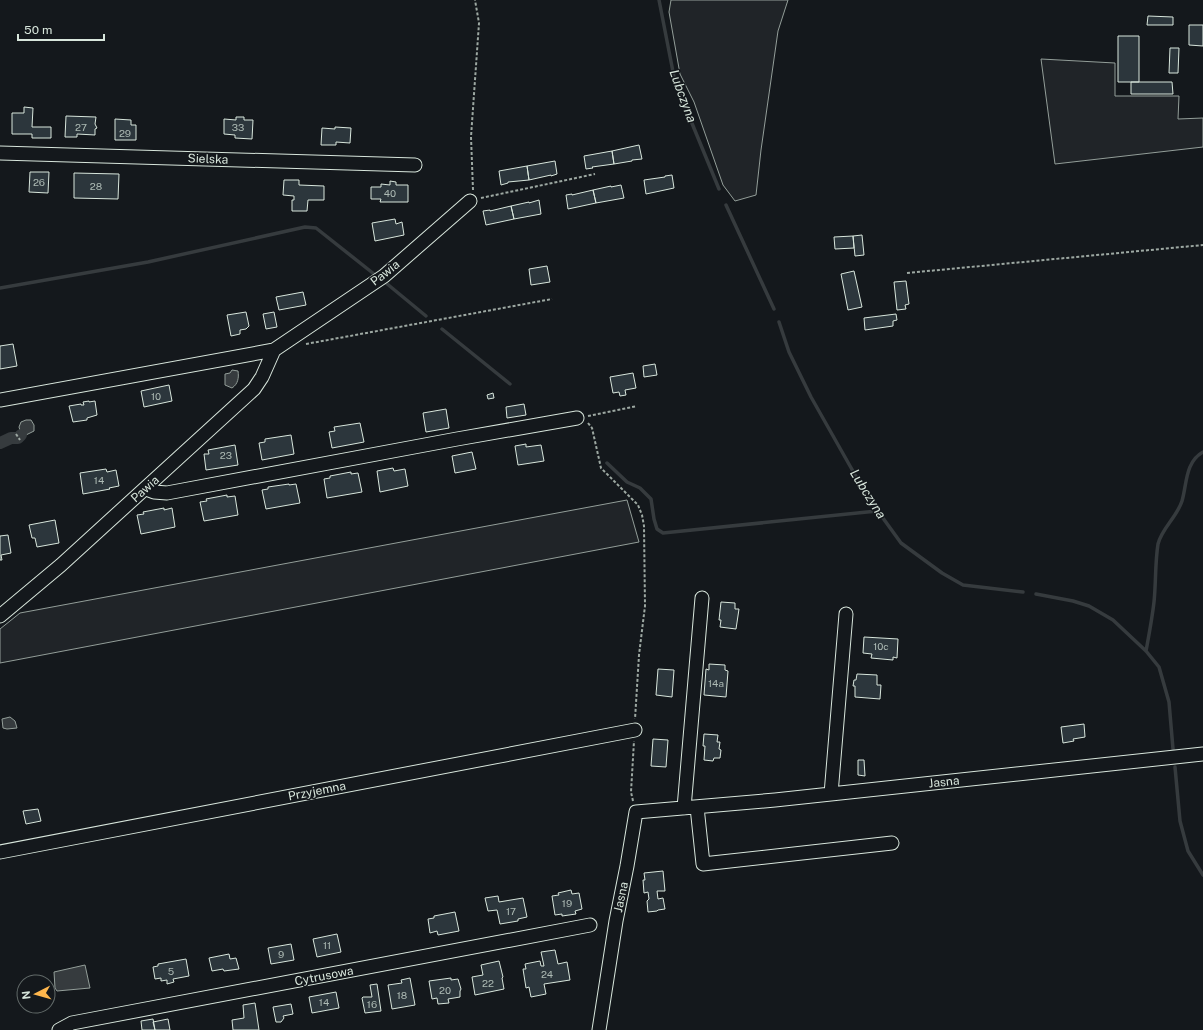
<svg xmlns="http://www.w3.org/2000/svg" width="1203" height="1030" viewBox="0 0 1203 1030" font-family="'Public Sans',sans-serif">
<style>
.green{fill:#202428;stroke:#939e99}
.water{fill:#363b3e;stroke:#939e99}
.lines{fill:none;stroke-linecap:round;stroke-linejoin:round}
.stream{stroke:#363b3e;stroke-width:3.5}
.canal{stroke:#363b3e;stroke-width:12}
.building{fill:#2c363c;stroke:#d8e6dc}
.minor-casing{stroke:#d8e6dc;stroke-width:15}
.path{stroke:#9da8a2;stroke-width:2;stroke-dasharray:3 2;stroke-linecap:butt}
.minor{stroke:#14181c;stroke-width:13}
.labels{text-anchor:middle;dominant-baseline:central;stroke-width:3;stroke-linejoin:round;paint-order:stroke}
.number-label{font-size:10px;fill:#adbab4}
.street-label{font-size:12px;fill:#d8e6dc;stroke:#14181c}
.water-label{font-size:13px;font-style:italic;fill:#d8e6dc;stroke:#14181c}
</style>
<rect width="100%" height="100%" fill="#14181c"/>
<path class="green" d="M671 0H788L778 31 761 150 756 195 735 201 723 185 694 102 680 74 669 12Z
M1041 59 1115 63V96H1179L1178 119 1203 118V147L1055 164Z
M627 500 639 542 0 663V629L20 613Z"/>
<path class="water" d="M232 370 238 371C239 378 238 384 232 388L225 385V374L230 373Z
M26 420H31L34 425V431L22 437 19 427 21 422Z
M10 717 15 721 17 728 7 729 3 728 2 719Z
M85 965 90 988 57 991 55 988 54 972Z"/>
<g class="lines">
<path class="stream" d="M659 0 675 82 719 189
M726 205 774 309
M386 283 426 316
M0 288 148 262 305 227 316 228 374 274
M779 322 789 352 811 397 867 496 901 543 942 573 963 585 1023 592
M442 329 510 384
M607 463 627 482 640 488 651 499 654 519 657 529 663 533 877 511
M1036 594 1073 601 1089 606 1113 620 1146 651 1159 667 1169 702 1173 749
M1146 651C1149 635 1152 619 1154 602 1156 583 1155 563 1158 544 1162 528 1177 517 1182 501 1187 484 1185 462 1203 452
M1175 767 1180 821 1188 851 1203 875"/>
<path class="canal" d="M0 443 11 438H18L21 435"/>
</g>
<path class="building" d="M1148 16 1173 17V25H1147Z
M1189 25H1203V46L1189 45Z
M1118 36H1139V82H1118Z
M1170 48H1179L1178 73H1169Z
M1131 82H1172L1173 94H1131Z
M24 107 33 108 32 127H51V138H32V134H12V113H24Z
M66 116 96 117 95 124 97 128 95 129V135L77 134V137H65Z
M236 117H244V120H253L252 139 235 138V135L224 134V119L236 120Z
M115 119 131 120V125H136V140H115Z
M335 127 351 128 350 143 336 142V145H321L322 128 335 129Z
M639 145 642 159 632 160V161L614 164 612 151Z
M612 151 614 164 592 167 593 168 586 169 584 156Z
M555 161 557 174 551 176V175L529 180 527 166Z
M527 166 529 180 508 182V183L501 185 499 171Z
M30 172H49L48 193 29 192Z
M74 173 119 174 118 199 74 198Z
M672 175 674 188 646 194 644 180 665 177V176Z
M284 180H299V185L324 186V200H308L307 211H292V200H294V196L283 195Z
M390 181 396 182V185H408V202H380L381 199H371V187H381V184L390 185Z
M621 185 624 198 596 203 593 190 611 186V187Z
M593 190 596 203 568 209 566 195 572 194V195Z
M539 200 541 214 514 219 511 206 529 202V203Z
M511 206 514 219 486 225 483 211 490 210V211Z
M395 219 396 224 402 222 404 235 375 241 372 223Z
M862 235 864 255 855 256 853 236Z
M853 236 854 248 835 249 834 237Z
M547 266 550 282 531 285 529 269Z
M854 271 862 307 848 310 841 274Z
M906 281 909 304 905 305 906 309 897 310 894 282Z
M303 292 306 305 279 310 276 297Z
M246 312 249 326 246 329 240 330V334L231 336 227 315Z
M274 312 277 327 266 329 263 314Z
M896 314 897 320 893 321V326L865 330 864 318Z
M13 344 17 366 0 369V346Z
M655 364 657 375 644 377 643 366Z
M633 373 636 388 625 390 626 395 620 396 619 392 613 393 610 377Z
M169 385 172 401 144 407 141 391Z
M493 393 494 398 488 399 487 395Z
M89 401V402L95 401 97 415 87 418V420L73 422 69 406 81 404V405H84L83 402Z
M524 404 526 415 507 418 506 407Z
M446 409 449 428 426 432 423 413Z
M360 423 364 442 332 448 329 432 335 431 334 427Z
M291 435 294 454 262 460 259 443 265 442V439Z
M526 444V447L541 445 544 461 518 465 515 446Z
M235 445 238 465 206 470 204 454H209L208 450Z
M472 452 476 469 455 473 452 456Z
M393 468 394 471 405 469 408 486 380 492 377 471Z
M106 469 107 472 116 470 119 486 109 488 110 489 83 494 80 473Z
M351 472V474L358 473 362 492 327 498 324 479 330 478V476Z
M289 484V485L296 484 300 503 266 509 262 490 268 489V487Z
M227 495V497L235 496 238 515 204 521 200 502 207 501 206 499Z
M164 508V510L172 508 175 527 141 534 137 515 144 514 143 512Z
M55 520 59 543 37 547 35 538H32L29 525Z
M8 535 11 553 1 555 2 560H0V536Z
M721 602 735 603V609H739L736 629 720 627 721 620H719Z
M864 637 898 639 897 658 893 657V660L871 658 872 654 863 653Z
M709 664 725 665V670L728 671 726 697 704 695 706 669 709 670Z
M658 669 674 670 672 697 656 695Z
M857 674 877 675V685H881L880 699 855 697V686H853L854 680H856Z
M1084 724 1085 737 1073 739 1074 741 1063 743 1061 727Z
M704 734 718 735 717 742H720L719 749 721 750 720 758H714L713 761 704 760 705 746H703Z
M653 739 668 740 666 767 651 766Z
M858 760H864L865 776 858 775Z
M38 809 41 821 26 824 23 811Z
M663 871 665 891H657L658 899 663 898 665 909 658 910 657 911 648 912 647 901 649 899 648 892 644 893 643 880H645L644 873Z
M571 890 572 894 579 893 582 909 575 911 576 914 562 916V914L555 915 552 896 559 895 558 893Z
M498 896 499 902 523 898 527 917 518 919V921L500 924 497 910 488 911 485 898Z
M455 912 459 931 438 935 437 931 430 933 428 919 434 918V916Z
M337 934 341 952 317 957 313 939Z
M291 944 294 960 271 964 268 948Z
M555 950 558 964 567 962 570 980 544 984 546 994 531 997 529 987 526 988 523 969H526L525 964 540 961 541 966H544L541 952Z
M229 954 230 959 236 958 239 969 224 971 223 969 212 971 209 958Z
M186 959 189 976 173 979 174 982 167 984V980L161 981V978L155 979 153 967 158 966V964Z
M499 961 503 977 502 978 504 989 475 995 472 977 483 975 481 965Z
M410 978 415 1005 392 1009 388 985 402 983 401 980Z
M451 978V980L458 979 461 989 460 991V997L448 999 449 1003 438 1004 437 998 432 999 429 981Z
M377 984 381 1011 365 1013 362 998 363 997H372L370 985Z
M336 992 339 1008 312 1013 309 997Z
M255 1003 259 1030H233L232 1020 244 1018 243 1005Z
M291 1004 293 1014 283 1016 284 1018 281 1022H276L273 1007Z
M153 1019 155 1030H142L141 1021Z
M168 1019 170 1030H155L153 1022Z"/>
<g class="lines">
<defs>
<path id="minor" d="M0 153 415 165
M0 400 274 350 384 276 470 201
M146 489 154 492 167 493 457 439 577 418
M0 616 61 565 254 389 262 377 274 350
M831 794 846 614
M697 807 703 864 892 843
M684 808 702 598
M0 852 635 730
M59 1030 72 1023 590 925
M599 1030 616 921 627 866 636 812 775 800 1203 754"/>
</defs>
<use href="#minor" class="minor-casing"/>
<path class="path" d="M473 190 471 137 479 23 475 0
M481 198 595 174
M907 273 1203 245
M306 344 552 299
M588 416 637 406
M588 423 592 428 601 468 638 505 642 515 644 526 645 606 639 655 635 719
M16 434 20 440
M633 801 631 792 634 741"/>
<use href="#minor" class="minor"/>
</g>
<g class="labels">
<g class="number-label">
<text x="81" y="127">27</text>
<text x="238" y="127">33</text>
<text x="125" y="133">29</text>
<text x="39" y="182">26</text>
<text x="96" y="186">28</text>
<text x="390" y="193">40</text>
<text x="156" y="396">10</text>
<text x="226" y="455">23</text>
<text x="99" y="480">14</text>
<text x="881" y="646">10c</text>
<text x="716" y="683">14a</text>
<text x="567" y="903">19</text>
<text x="511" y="911">17</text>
<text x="327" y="945">11</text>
<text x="281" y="954">9</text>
<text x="171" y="971">5</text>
<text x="547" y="974">24</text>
<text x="488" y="983">22</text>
<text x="445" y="990">20</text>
<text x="402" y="995">18</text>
<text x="324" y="1002">14</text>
<text x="372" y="1004">16</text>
</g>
<g class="street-label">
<text transform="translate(208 159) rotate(2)">Sielska</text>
<text transform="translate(385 273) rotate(-38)">Pawia</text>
<text transform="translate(145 489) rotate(-42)">Pawia</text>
<text transform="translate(944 782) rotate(-6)">Jasna</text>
<text transform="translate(317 791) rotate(-11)">Przyjemna</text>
<text transform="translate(621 897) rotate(-78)">Jasna</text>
<text transform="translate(324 976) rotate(-11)">Cytrusowa</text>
</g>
<g class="water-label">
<text transform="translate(683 96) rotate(70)">Lubczyna</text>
<text transform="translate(868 494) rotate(58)">Lubczyna</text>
</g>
</g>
<g transform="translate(36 994) rotate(264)"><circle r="19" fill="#14181c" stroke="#626a69"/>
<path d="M0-3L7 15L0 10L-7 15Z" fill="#ffb74d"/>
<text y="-6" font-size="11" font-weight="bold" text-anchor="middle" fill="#d8e6dc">N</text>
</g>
<path d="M18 34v6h86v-6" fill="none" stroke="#d8e6dc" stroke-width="2"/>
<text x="24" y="34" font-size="12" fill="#d8e6dc" stroke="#14181c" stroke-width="3" paint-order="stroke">50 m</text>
</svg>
